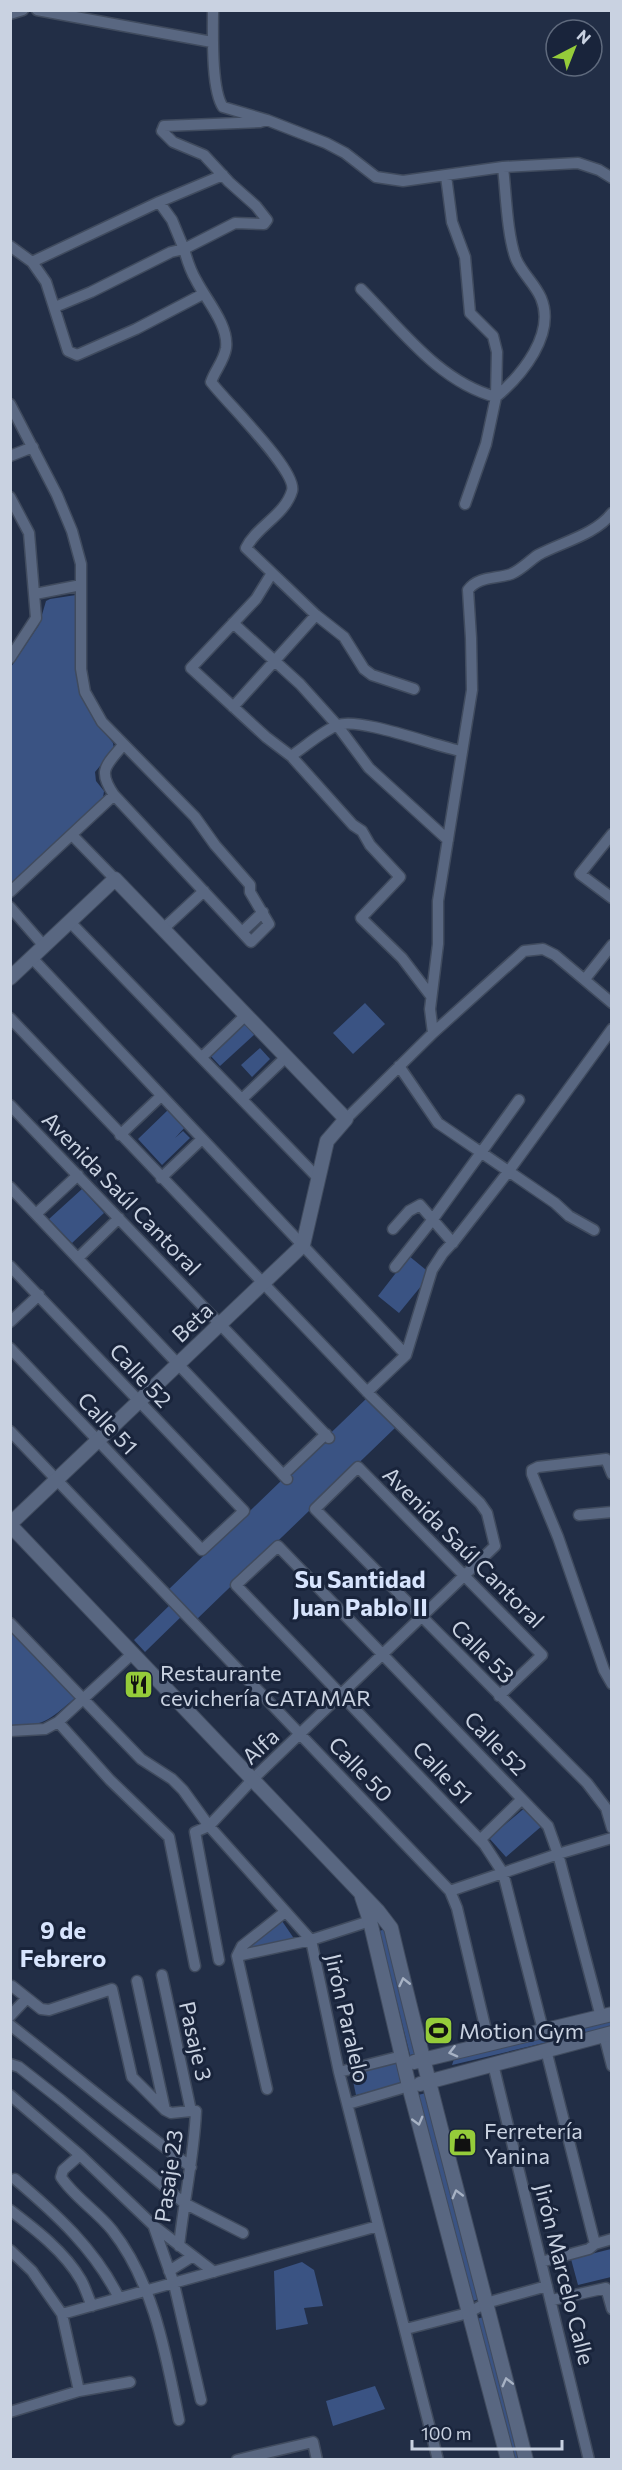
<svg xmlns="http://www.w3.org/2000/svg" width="622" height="2470" viewBox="0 0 622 2470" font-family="Commissioner,sans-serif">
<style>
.green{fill:#3a5383}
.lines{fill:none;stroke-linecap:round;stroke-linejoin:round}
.street-casing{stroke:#404b5e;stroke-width:13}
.secondary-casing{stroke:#404b5e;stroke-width:16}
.street{stroke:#596781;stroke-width:10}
.secondary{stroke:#596781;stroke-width:14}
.oneway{stroke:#a7b2c4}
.labels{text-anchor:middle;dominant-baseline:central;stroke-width:6;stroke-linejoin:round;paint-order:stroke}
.street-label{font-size:22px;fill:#c9d2e1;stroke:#19243b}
.poi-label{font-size:22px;fill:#c9d2e1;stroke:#19243b;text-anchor:start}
.neighbourhood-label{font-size:24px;font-weight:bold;fill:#d7e4fd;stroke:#19243b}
</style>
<rect width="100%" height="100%" fill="#222e46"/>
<path class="green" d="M76 595V647L95 720 113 743 114 749 95 772 96 781 104 791 103 798 11 884V667L39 625 46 601 50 599Z
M365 1003 385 1024 353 1054 333 1033Z
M244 1022 255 1034 220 1066 209 1054Z
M260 1048 270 1059 252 1077 241 1065Z
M169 1109 186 1126 175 1138 183 1131 190 1138 162 1165 138 1139Z
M82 1189 104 1213 72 1243 49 1219Z
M409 1256 431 1274 399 1313 378 1296Z
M368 1397 396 1427 196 1620 187 1611 145 1652 134 1640 175 1600 167 1591Z
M10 1631 75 1698C49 1720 45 1726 11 1726Z
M527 1806 543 1825 506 1857 489 1838Z
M282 1921 295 1940 246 1950V1947Z
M386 1929 418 2053 410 2055 379 1931Z
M611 2017V2027L452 2065 454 2059Z
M396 2062 401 2085 356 2095 351 2072Z
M426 2093 480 2299 472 2301 418 2095Z
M611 2249V2277L578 2285 571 2259Z
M302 2262 314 2270 323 2306 304 2308 308 2324 276 2330 274 2271Z
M484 2317 519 2459H511L476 2319Z
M375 2386 385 2409 333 2426 326 2401Z"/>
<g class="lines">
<defs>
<path id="street" d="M37 10 212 42
M213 10C213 32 211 90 223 107L267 120 326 143 345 153 376 177 403 181 503 167 578 163 599 170 612 178
M10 14 23 10
M267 120 260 122 164 126 162 131 173 142 204 155 229 182 256 206 267 220 264 224 235 223 184 249C187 260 190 270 196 280 206 300 229 325 226 348 224 361 215 370 211 382 225 401 298 471 292 491 285 515 256 527 246 548L316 615 344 637 364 669 372 675 414 689
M446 176 452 222 465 257 470 313 493 336 497 352 496 397 486 444 465 504
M10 246 32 262 46 282 68 351 77 355 136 329 203 294
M32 262 159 202 223 175
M361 289C401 329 439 382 496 397 522 375 556 334 541 298 535 284 522 273 516 259 507 235 506 193 503 167
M55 307 91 292 171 252 184 249 172 220 159 202
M10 404 57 495 72 531 81 564V669L85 692 102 722 195 817 215 845 250 885V892L269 924 251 942 114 795C97 770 106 766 123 745
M10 456 33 447
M10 497 29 533 36 618 10 658
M272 573 256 599 191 668 266 737 291 756 353 825 362 831 370 845 400 877 361 918 402 958 431 996
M35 594 81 585
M233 623 300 684 337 725 369 768 448 840
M233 707 316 615
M291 756C305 747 322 731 338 725 360 717 435 746 461 751
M612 834 580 874 612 898
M72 835 115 879
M10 892 114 795
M10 907 44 946
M70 922 318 1178
M163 929 204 891
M242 932 263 912
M32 958 406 1355
M585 979 612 945
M10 1018 372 1397 480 1503 487 1513 495 1546 253 1779 209 1826 195 1832 219 1960
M433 1033 430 1009 438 944V901L472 690 471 638 468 590C478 576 497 579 511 574 521 570 529 561 538 555 562 542 595 535 612 513
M202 1057 246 1015
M399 1066 438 1123 555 1203 569 1216 594 1230
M242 1099 286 1057
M10 1105 329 1438
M346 1119 433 1033 524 951 543 949 555 955 612 1003
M120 1135 161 1096
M161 1178 202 1139
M10 1187 287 1479
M36 1214 78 1175
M393 1229 409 1211 420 1205 453 1243
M78 1258 119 1218
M10 1266 244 1511 202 1550 10 1348
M395 1267 433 1219 519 1100
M10 1322 39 1295
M367 1392 406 1355 432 1270 443 1253 455 1240 508 1172 612 1029
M10 1431 450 1891 457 1908 489 2043
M612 1474 606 1459 538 1467 532 1470V1474L558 1537 604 1670 612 1684
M283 1475 326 1434
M579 1515 612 1512
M10 1623 141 1759 172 1779 183 1790 209 1826 311 1940 339 2072 438 2460
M499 1696 542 1655 358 1467 315 1509 587 1783 606 1808 612 1828
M58 1722 110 1780 169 1837 195 1966
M10 1731 45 1729 58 1722 132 1654
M480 1840 522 1799
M450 1891 558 1854 612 1838
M237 1956 311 1940 370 1921
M162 1975 191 2111H196C194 2156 184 2200 179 2246
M137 1981 165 2110
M12 1986 41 2009 49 2010 112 1989 132 2077 165 2110 171 2113 191 2111
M10 2016 27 1998
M10 2025C71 2072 129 2122 191 2167
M543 2030 503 1873 484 1844 236 1585 278 1546 548 1826 558 1854 601 2017
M604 2035 612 2066
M546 2050 595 2244
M10 2064 19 2067 61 2100 184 2203 243 2233
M493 2064 589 2460
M339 2072 402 2056
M267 2089 237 1956 242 1946 285 1912
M10 2095 80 2155 154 2226 214 2272
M348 2104 409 2086
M80 2155 63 2170 61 2177C74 2197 97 2211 112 2230 154 2283 166 2355 179 2420
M15 2179C56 2214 95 2249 119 2298
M10 2210C35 2229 65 2252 81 2280 85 2287 88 2297 92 2306
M154 2227 174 2284 201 2400
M10 2250 32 2271 62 2314 79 2391
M541 2262 589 2249 595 2244 612 2239
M169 2271 193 2256
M552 2300 606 2288 612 2309
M62 2314 378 2226
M406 2329 468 2313 486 2303 547 2286
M10 2412 79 2391 130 2382
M237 2460 313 2442 317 2460"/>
<path id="secondary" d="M10 978 115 879 346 1119 327 1141 303 1245 10 1524
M10 1525 378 1911 391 1928C433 2106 482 2282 526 2460
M362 1897 370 1921 409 2086 508 2460
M414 2062 612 2014
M420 2084 612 2033"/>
</defs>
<use href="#street" class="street-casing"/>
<use href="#secondary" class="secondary-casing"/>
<use href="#street" class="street"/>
<use href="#secondary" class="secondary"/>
</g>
<defs><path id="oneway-chevron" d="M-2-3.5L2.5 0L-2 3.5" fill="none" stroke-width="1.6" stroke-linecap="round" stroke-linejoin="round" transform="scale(1.5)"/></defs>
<g class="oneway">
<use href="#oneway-chevron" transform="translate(404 1982) rotate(-103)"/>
<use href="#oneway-chevron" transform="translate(453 2052) rotate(166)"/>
<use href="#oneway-chevron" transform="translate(418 2121) rotate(75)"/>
<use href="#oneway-chevron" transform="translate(457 2194) rotate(-105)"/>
<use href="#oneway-chevron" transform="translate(507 2382) rotate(-104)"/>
</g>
<defs>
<symbol id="restaurant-square" viewBox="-11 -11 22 22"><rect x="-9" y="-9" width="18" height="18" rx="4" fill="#95cc3a" stroke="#19243b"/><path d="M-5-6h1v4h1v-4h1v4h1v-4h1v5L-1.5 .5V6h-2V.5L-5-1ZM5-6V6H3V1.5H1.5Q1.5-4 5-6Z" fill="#111"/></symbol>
<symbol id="stadium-square" viewBox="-11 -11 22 22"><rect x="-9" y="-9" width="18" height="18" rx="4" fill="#95cc3a" stroke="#19243b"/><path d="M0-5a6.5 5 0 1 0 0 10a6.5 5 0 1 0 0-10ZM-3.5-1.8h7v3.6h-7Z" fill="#111"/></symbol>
<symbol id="shop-square" viewBox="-11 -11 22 22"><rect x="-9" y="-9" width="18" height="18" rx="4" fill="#95cc3a" stroke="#19243b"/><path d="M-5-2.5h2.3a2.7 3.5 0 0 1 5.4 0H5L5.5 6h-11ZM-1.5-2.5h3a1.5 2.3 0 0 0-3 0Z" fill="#111"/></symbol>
</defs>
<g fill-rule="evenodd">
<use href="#restaurant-square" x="122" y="1668" width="33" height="33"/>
<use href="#stadium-square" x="422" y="2014" width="33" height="33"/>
<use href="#shop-square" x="446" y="2126" width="33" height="33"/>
</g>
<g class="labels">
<g class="street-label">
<text transform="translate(122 1193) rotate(46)">Avenida Saúl Cantoral</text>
<text transform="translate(192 1322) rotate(-43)">Beta</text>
<text transform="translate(141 1375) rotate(47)">Calle 52</text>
<text transform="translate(108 1423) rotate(47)">Calle 51</text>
<text transform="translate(464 1547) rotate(45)">Avenida Saúl Cantoral</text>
<text transform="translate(483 1651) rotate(45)">Calle 53</text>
<text transform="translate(496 1743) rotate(46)">Calle 52</text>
<text transform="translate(260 1746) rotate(-43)">Alfa</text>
<text transform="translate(361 1769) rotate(46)">Calle 50</text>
<text transform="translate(443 1772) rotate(47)">Calle 51</text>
<text transform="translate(348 2018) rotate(77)">Jirón Paralelo</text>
<text transform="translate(196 2041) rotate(77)">Pasaje 3</text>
<text transform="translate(168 2176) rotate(-82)">Pasaje 23</text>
<text transform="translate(565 2274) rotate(76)">Jirón Marcelo Calle</text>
</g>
<g class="poi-label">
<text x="160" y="1672">Restaurante<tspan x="160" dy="25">cevichería CATAMAR</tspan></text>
<text x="459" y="2030">Motion Gym</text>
<text x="484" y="2130">Ferretería<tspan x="484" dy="25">Yanina</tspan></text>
</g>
<g class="neighbourhood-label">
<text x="360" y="1578">Su Santidad<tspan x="360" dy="28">Juan Pablo II</tspan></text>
<text x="63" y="1929">9 de<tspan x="63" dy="28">Febrero</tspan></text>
</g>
</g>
<rect width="622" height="2470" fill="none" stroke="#c9d2e1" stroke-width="24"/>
<g transform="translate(574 48) rotate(42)"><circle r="28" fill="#19243b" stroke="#5f6a7d" stroke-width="1.5"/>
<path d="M0-4.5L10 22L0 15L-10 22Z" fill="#95cc3a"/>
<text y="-9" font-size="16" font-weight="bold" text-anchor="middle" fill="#c9d2e1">N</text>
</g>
<path d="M412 2440v9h150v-9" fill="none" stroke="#c9d2e1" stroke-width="3"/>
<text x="421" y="2440" font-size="18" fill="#c9d2e1" stroke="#19243b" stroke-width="4.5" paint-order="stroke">100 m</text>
</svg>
